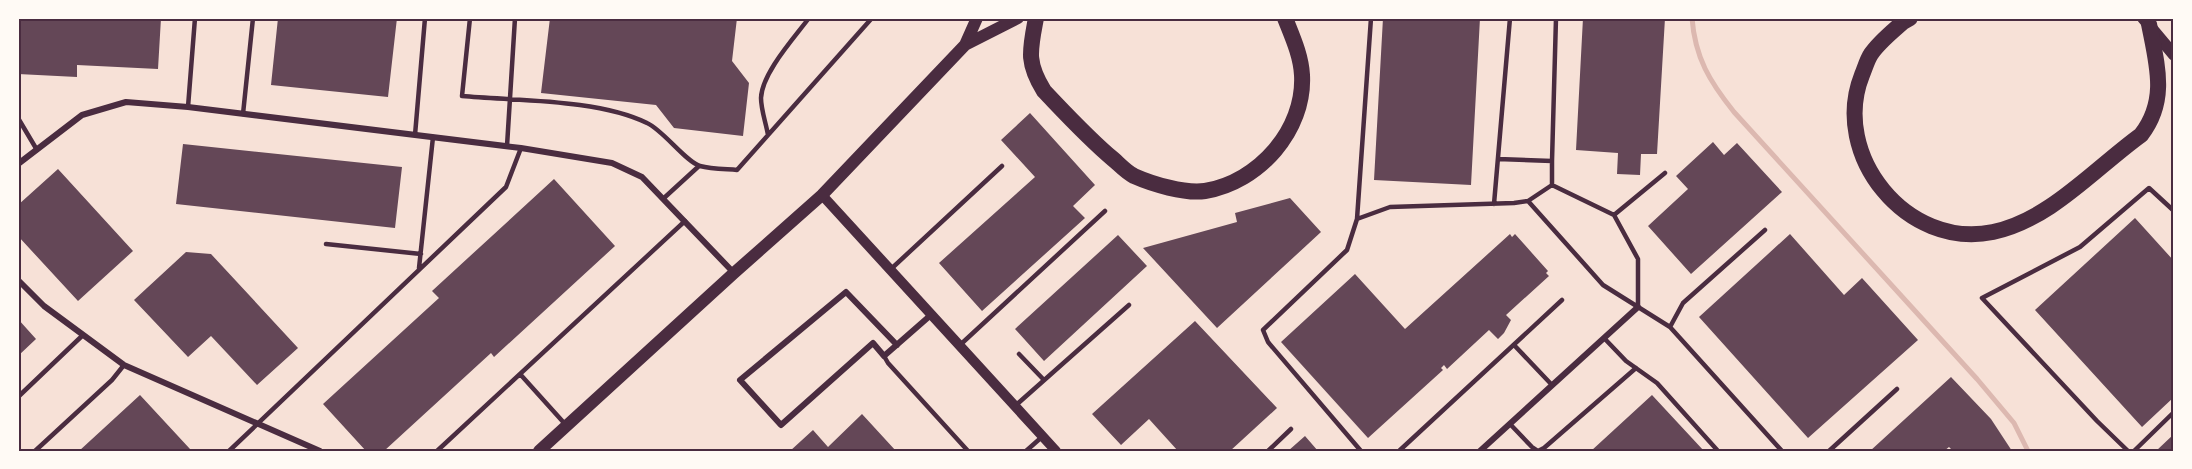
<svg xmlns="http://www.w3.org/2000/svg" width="2192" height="469" viewBox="0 0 2192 469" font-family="'Noto Serif',serif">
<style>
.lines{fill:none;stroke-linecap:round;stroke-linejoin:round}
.stream{stroke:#dcb8b0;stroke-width:5}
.building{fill:#644757}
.service{stroke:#4a2c40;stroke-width:4.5}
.minor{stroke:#4a2c40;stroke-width:6}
.tertiary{stroke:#4a2c40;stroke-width:10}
.secondary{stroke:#4a2c40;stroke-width:12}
.motorway{stroke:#4a2c40;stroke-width:16}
.neatline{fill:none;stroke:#4a2c40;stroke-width:2}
</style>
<rect width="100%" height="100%" fill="#f7e1d7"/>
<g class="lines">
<path class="stream" d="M1692 18C1695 58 1710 82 1734 112L1977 379 2014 423 2028 451"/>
</g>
<path class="building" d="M18 18H161L158 69 77 65V77L18 74Z
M278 18H397L388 97 271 85Z
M550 18H737L732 61 749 83 743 136 674 128 656 105 541 93Z
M1383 18H1480L1471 185 1374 180Z
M1583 18H1665L1657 154H1641L1640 175 1617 174 1618 153 1576 150Z
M1030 113 1095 185 1073 206 1085 218 982 311 939 263 1035 177 1001 140Z
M1713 142 1724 155 1737 143 1782 192 1691 274 1648 226 1688 189 1676 176Z
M183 144 402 167 395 228 176 204Z
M58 169 133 251 78 301 18 236V205Z
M554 179 615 246 494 357 491 353 384 451H366L323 404 439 298 432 291Z
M1290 198 1321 232 1217 328 1143 248 1237 222 1235 213Z
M2135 218 2174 261V397L2142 427 2035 310Z
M1510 234 1512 237 1515 234 1548 271 1546 273 1549 276 1506 315 1511 320 1504 333 1498 339 1489 330 1447 369 1444 365 1441 368 1443 370 1368 438 1281 342 1355 274 1405 329Z
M1790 234 1844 295 1862 278 1918 340 1808 438 1699 317Z
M1118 235 1147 266 1044 361 1015 329Z
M186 252 211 254 298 348 257 385 211 336 188 357 134 300Z
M18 319 36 339 18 356Z
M1195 321 1277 408 1230 451H1178L1149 419 1121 445 1092 414Z
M1951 377 1991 419 2012 451H1953L1949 447 1944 451H1870Z
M140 395 190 449 79 451Z
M1652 395 1704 451H1591Z
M862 414 896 451H790L813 430 828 447Z
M2174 434V451H2156Z
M1305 436 1318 451H1288Z"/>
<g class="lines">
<path class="service" d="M470 18 462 96C517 101 598 99 647 123 663 130 686 162 700 166 711 169 725 169 737 170L872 18
M188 107 195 18
M243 114 253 18
M18 118 37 150
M415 135 425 18
M768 135C766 123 761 110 761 98 762 73 794 38 809 18
M507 146 515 18
M1498 159 1552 161 1556 18
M1552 185V161
M664 198 699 166
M1528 201 1552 185 1614 215 1638 259V307
M1494 204 1510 18
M1614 215 1665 173
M1357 219 1371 18
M326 244 421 254
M419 268 433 137
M891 269 1002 166
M1670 327 1683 303 1765 230
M1604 338 1626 361 1657 383 1718 451
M960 345 1105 211
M1514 345 1552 385
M1019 354 1044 380
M884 356 888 363 968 451
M520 374 565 424
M18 397 83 335
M1015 406 1129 305
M1510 424 1532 447 1538 451 1544 448 1636 368
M35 451 112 380 124 365
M229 451 506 187 521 148
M437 451 685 221
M1026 451 1043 436
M1268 451 1291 429
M1361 451 1268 342 1263 330 1347 250 1357 219 1390 207 1514 203 1528 201 1603 285 1670 327 1782 451
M1399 451 1562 300
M1829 451 1897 389
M2128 451 2097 421 1982 298 2080 247 2149 188 2174 211
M2134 451 2174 412"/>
<path class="minor" d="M18 164 82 115 126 102 188 107 521 148 612 163 642 177 734 273
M18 280 44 306 124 365 320 451
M897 345 846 292 740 380 781 425 873 343 884 356 932 314
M1480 451 1638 307"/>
<path class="tertiary" d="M822 195 1056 451"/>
<path class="secondary" d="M2143 18 2174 55
M965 45 977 18
M539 451 734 273 822 195 965 45 1018 18"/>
<path class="motorway" d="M1036 18C1030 50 1026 62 1044 91 1066 114 1088 138 1113 159 1119 164 1126 172 1134 176 1152 184 1185 194 1205 191 1259 182 1305 130 1302 75 1301 55 1292 36 1285 18
M1910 18 1903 22C1893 31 1879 42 1871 54 1867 60 1865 68 1862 75 1830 155 1907 250 1993 232 2050 220 2094 169 2141 135 2168 100 2157 65 2149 24"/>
</g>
<rect width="2192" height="469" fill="none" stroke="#fffaf5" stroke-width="39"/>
<rect x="20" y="20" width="2152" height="430" class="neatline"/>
</svg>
